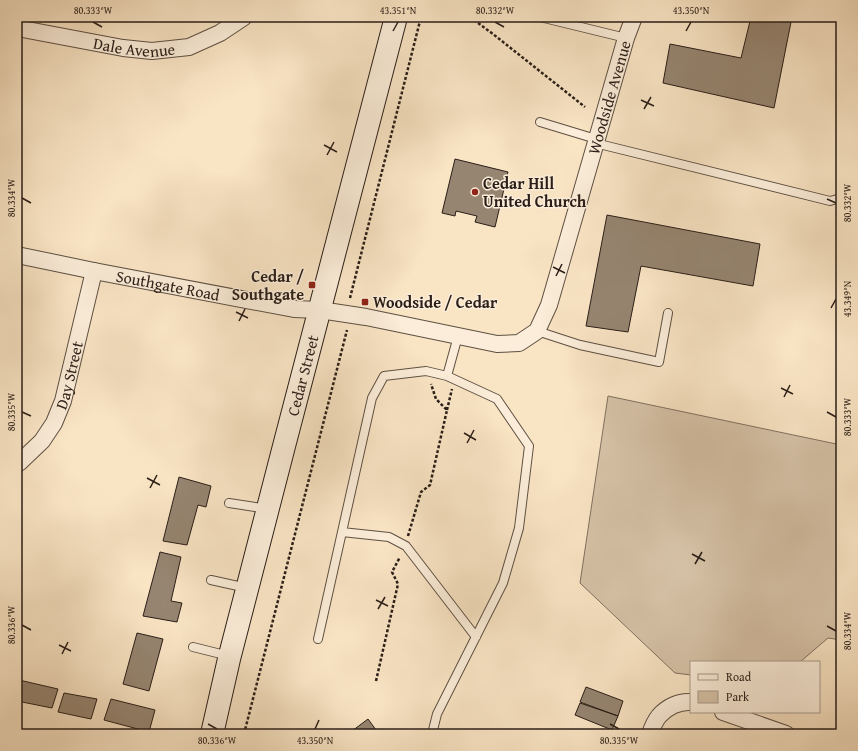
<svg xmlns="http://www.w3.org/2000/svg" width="858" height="751" viewBox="0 0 858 751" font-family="'Gentium Book Plus',serif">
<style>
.green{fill:#d6c2a7;stroke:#807060}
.building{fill:#968571;stroke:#2a1e18}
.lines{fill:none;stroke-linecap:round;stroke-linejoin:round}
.service-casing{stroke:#5e5043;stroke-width:10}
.minor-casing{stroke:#5e5043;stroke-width:18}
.secondary-casing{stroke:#2a1e18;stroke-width:24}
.path{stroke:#2a1e18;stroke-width:2.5;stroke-dasharray:3 2;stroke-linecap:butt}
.service{stroke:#fbedd9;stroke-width:8}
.minor{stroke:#fbedd9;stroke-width:16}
.secondary{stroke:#fbedd9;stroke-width:22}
.ticks{fill:none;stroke:#2a1e18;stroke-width:1.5}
.poi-dot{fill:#8f2418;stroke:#fbedd9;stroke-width:1.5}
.labels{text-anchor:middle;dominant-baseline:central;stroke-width:3;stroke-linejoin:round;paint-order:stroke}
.street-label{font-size:16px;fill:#2a1e18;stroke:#fbedd9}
.poi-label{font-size:16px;font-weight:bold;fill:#2a1e18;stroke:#fbedd9;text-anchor:start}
.neatline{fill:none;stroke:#2a1e18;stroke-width:1.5}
.ticks-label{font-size:10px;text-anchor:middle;fill:#2a1e18}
</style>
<rect width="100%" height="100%" fill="#f9e4c4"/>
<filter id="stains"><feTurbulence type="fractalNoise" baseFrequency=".005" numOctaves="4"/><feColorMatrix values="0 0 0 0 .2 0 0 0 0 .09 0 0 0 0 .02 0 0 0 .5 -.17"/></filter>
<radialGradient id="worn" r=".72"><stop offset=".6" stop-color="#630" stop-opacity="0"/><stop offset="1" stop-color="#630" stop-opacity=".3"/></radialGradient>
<path class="green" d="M608 396 841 445V640L828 638 800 662H691V675L675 673 580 583Z"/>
<path class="building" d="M751 17H792L774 108 663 83 670 44 741 58Z
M455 159 508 172 495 227 475 222 477 216 456 211 455 216 442 213Z
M607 215 760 244 753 286 641 266 628 332 586 326Z
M179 477 211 486 206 507 198 505 187 545 163 541Z
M160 552 181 557 171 601 182 603 177 622 143 616Z
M137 633 163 639 149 691 123 684Z
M19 680 58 689 52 708 17 701V688Z
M586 687 623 701 618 716 580 702Z
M64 693 97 699 91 719 58 712Z
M111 699 155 710 149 732 104 720Z
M580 703 618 716 612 730 575 715Z
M368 719 379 734H348Z"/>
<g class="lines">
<defs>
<path id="service" d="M540 17 626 38
M540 122 596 139
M595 143 830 201 841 198
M537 331 580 345 659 362 668 313
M447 376 458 336
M229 503 268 509
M342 532 389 537 406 546 476 637
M211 580 247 588
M318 639 372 398 384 376 426 371 447 376 497 399 529 446 519 528 503 583 437 714 432 734
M193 647 229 656"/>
<g id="minor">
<path id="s1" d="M17 28 123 48 152 51 189 47 220 33 244 17"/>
<path id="s2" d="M17 255 94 271 294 309 320 310 366 317 497 344 519 343 537 331 549 305 626 38 634 17"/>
<path id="s3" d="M17 464 20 462 42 441 54 423 63 401 94 271"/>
<path d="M723 712 786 734"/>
<path d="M650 734C652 728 655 721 659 716 667 707 679 701 691 702"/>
</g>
<g id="secondary">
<path id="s4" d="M212 734 229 659 283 450 396 17"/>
</g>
</defs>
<use href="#service" class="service-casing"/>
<use href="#minor" class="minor-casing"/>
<use href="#secondary" class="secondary-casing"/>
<path class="path" d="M470 17 493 34 585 107
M350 298 421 17
M447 410 452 389
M408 536 421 492 430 485 447 410 436 399 431 384
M376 681 398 584 392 572 400 557
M244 734 347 330"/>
<use href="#service" class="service"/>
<use href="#minor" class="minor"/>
<use href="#secondary" class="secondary"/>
</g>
<path class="ticks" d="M93 22 102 27M495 22 504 27M393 31 398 22M686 31 691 22M641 100 654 106M644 109 651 97M324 145 337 152M327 155 334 142M22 198 31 203M827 199 836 203M553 267 565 273M556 276 562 264M831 308 836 299M236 312 248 318M239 321 245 309M781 388 793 394M784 397 790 385M22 412 31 416M827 412 836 417M464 433 476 440M467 443 474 430M147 478 160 485M150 488 157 475M692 554 705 561M695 564 702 552M376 600 388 606M378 609 385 597M22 625 31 630M827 626 836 631M59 645 71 651M62 654 68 642M208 724 217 729M610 724 619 729M315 729 319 720"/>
<g class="poi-dot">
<circle cx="475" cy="192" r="4"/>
<rect x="308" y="281" width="8" height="8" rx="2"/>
<rect x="361" y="298" width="8" height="8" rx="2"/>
</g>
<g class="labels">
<g class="street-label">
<text stroke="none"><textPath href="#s1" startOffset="119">Dale Avenue</textPath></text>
<text stroke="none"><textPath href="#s2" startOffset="777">Woodside Avenue</textPath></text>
<text stroke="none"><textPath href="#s2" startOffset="154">Southgate Road</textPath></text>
<text stroke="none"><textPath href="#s3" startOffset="106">Day Street</textPath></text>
<text stroke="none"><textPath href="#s4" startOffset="370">Cedar Street</textPath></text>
</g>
<g class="poi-label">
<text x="483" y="183">Cedar Hill<tspan x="483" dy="18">United Church</tspan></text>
<text x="304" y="276" text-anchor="end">Cedar /<tspan x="304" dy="18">Southgate</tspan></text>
<text x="373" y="302">Woodside / Cedar</text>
</g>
</g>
<rect width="858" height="751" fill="none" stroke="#f9e4c4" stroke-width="44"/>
<rect x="690" y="661" width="130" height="52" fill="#fbedd9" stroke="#a79a8c"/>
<rect x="698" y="674" width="20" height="6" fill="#fbedd9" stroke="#a79a8c"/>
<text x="726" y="681" font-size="12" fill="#2a1e18">Road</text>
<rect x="698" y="691" width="20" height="12" fill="#d6c2a7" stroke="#a79a8c"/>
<text x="726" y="701" font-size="12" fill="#2a1e18">Park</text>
<rect x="22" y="22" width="814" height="707" class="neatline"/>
<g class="ticks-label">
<text x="93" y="14">80.333°W</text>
<text x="398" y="14">43.351°N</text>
<text x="495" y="14">80.332°W</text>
<text x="691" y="14">43.350°N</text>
<text transform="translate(11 198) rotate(-90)" y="4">80.334°W</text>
<text transform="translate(847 203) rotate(-90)" y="4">80.332°W</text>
<text transform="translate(847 299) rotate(-90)" y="4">43.349°N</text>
<text transform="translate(11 412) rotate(-90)" y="4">80.335°W</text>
<text transform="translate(847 417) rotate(-90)" y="4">80.333°W</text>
<text transform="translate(11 625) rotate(-90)" y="4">80.336°W</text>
<text transform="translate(847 631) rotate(-90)" y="4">80.334°W</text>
<text x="217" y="744">80.336°W</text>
<text x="315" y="744">43.350°N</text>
<text x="619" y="744">80.335°W</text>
</g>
<rect width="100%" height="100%" filter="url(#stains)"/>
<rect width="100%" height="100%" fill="url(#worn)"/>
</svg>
